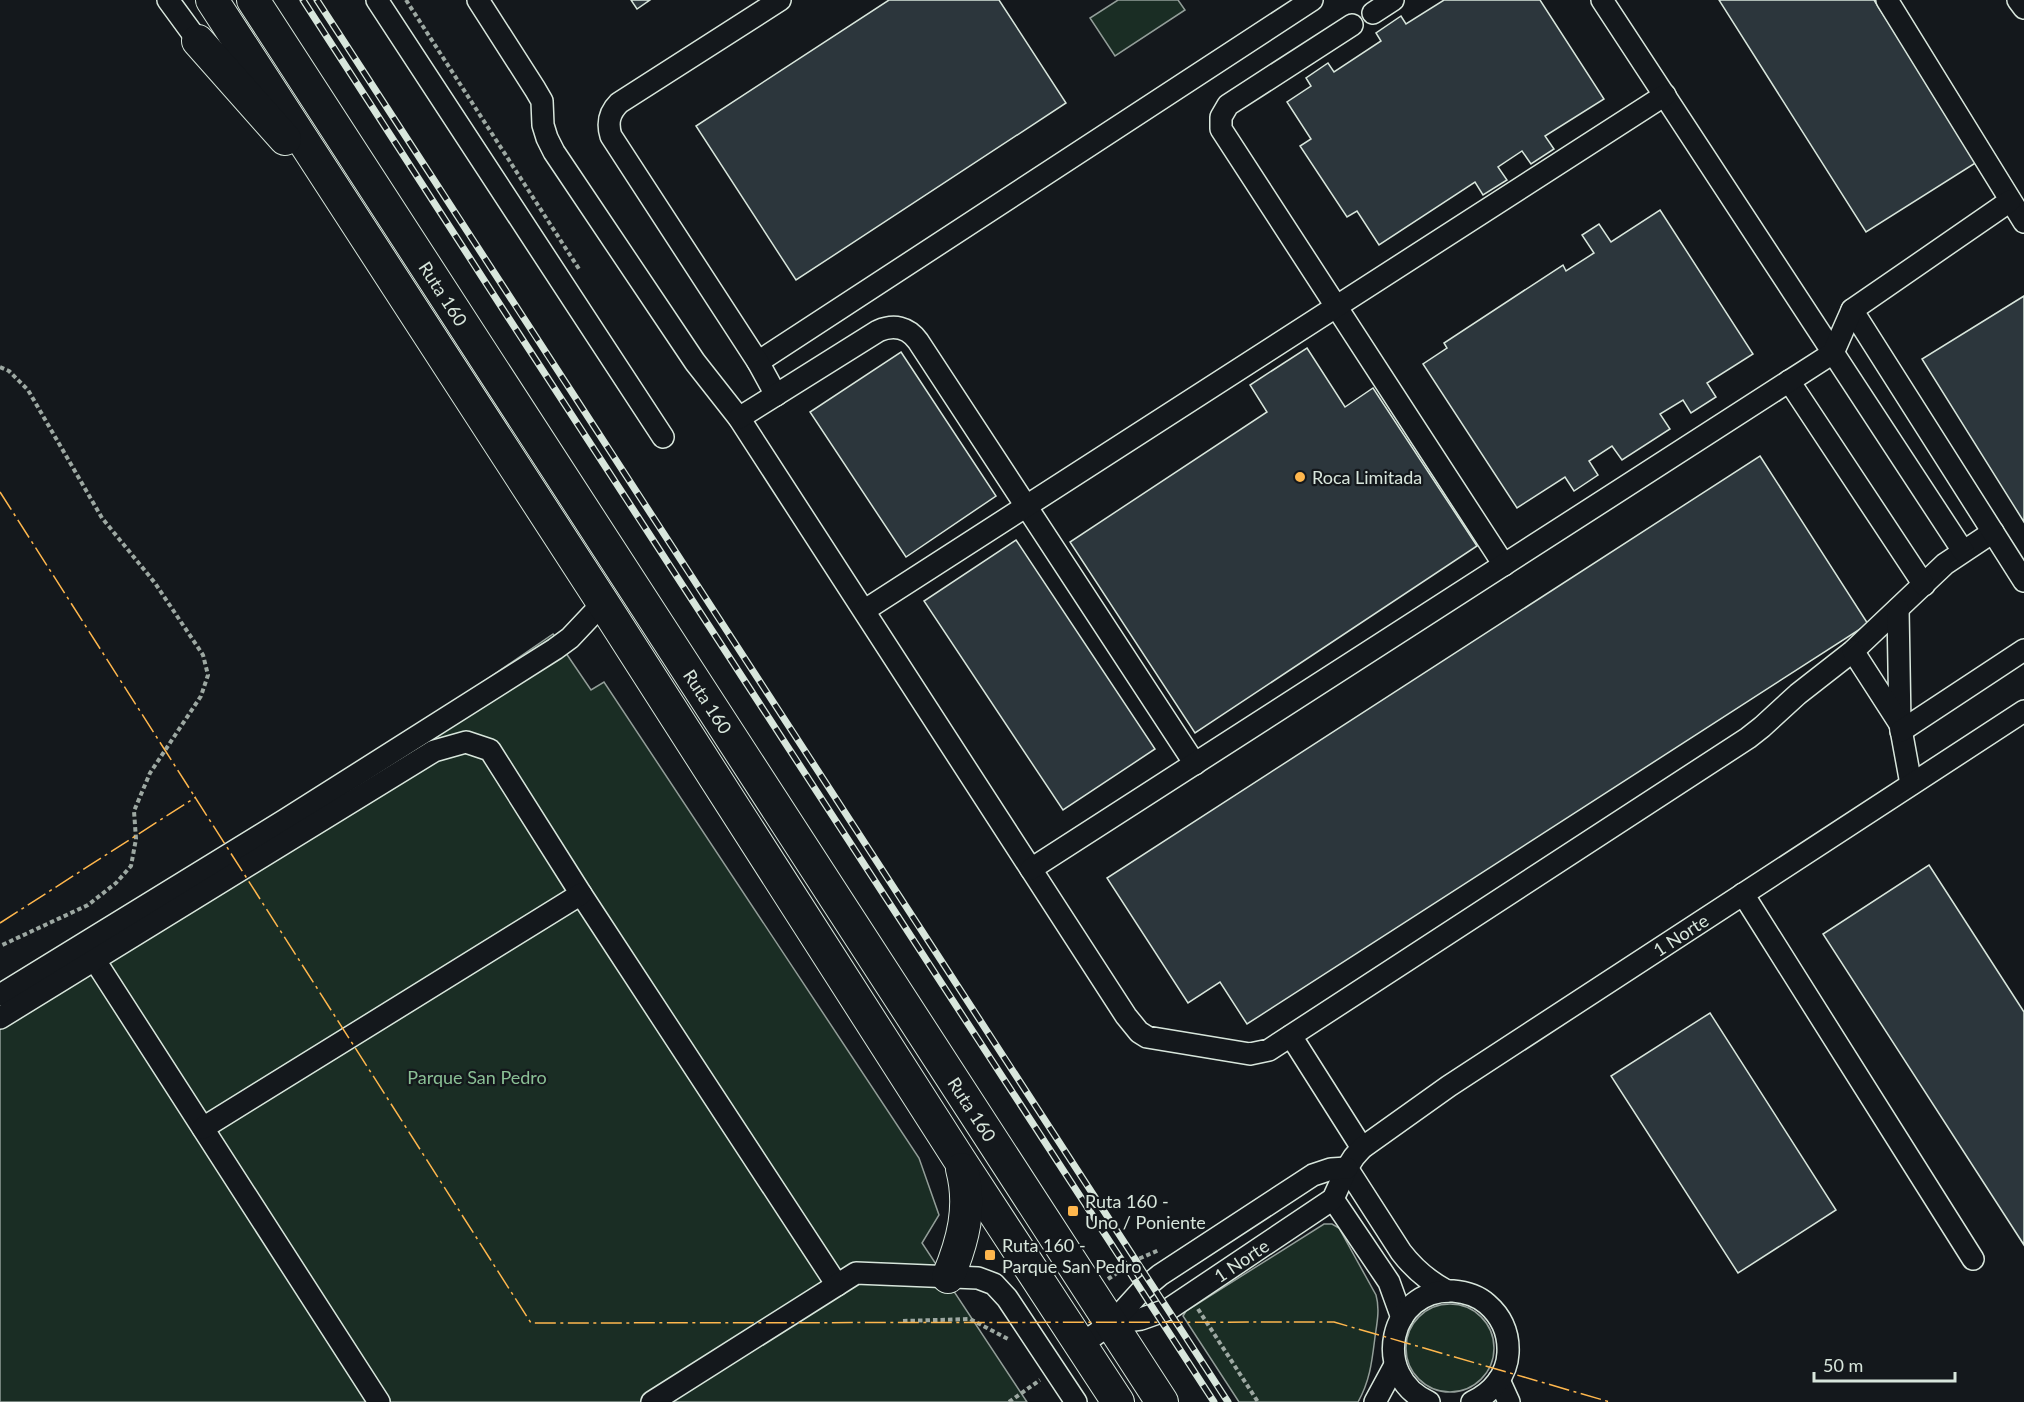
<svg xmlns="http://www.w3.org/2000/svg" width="2024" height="1402" viewBox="0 0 2024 1402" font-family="Lato,sans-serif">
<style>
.green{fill:#1a2d24;stroke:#939e99;stroke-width:1.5}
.building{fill:#2c363c;stroke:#d8e6dc;stroke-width:1.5}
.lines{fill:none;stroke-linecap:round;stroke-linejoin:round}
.minor-casing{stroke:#d8e6dc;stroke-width:24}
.highway-casing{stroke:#d8e6dc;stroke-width:34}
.path{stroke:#9da8a2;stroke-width:4;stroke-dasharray:4.5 3;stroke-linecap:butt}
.minor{stroke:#14181c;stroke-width:21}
.highway{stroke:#14181c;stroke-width:32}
.rail-casing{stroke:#d8e6dc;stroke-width:7}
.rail{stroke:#14181c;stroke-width:4.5;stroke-dasharray:14;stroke-linecap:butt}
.power{stroke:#ffb74d;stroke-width:1.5;stroke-dasharray:21 4.5 3 4.5;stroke-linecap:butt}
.poi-dot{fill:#ffb74d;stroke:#14181c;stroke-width:2}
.labels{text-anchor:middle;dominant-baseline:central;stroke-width:4.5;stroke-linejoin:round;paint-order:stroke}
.street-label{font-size:18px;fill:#d8e6dc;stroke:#14181c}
.poi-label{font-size:18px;fill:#d8e6dc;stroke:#14181c;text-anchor:start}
.park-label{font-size:18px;fill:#8ac095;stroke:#14181c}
</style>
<rect width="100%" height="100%" fill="#14181c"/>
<path class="green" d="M1118 0H1178L1185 10 1115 56 1090 18Z
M553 634 591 690 604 682 919 1158 939 1215 922 1243 1027 1402H0V994L330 787Z
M1324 1224H1332L1339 1228 1376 1295C1380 1309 1377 1323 1375 1337 1372 1361 1370 1381 1358 1402H1239L1183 1316 1186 1311Z
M1406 1348a44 44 0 1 1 88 0a44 44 0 1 1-88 0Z"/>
<path class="building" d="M631 0H650L637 9Z
M889 0H999L1066 103 796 280 696 126Z
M1444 0H1540L1604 99 1545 136 1554 149 1531 164 1522 151 1498 167 1507 180 1483 195 1475 182 1379 245 1357 211 1347 217 1300 146 1311 139 1287 102 1311 86 1306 78 1328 63 1334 72 1381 41 1376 33 1401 16 1406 24Z
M1719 0H1874L1977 162 1866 232Z
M1660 210 1753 354 1707 383 1716 397 1691 413 1683 400 1660 414 1670 429 1622 460 1612 446 1589 461 1598 475 1574 491 1565 477 1517 508 1423 364 1447 348 1444 343 1563 265 1566 271 1594 253 1582 235 1599 224 1611 242Z
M2024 296V522L1922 359Z
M1307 348 1345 407 1373 388 1477 546 1195 733 1070 542 1267 412 1250 385Z
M901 352 996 496 906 557 810 412Z
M1760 456 1868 624 1247 1024 1220 982 1188 1003 1107 878Z
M1016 540 1155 749 1063 810 924 601Z
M1929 865 2024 1012V1245L1823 934Z
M1710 1013 1836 1210 1738 1273 1611 1076Z"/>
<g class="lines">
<defs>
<g id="minor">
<path d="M168 0 198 41"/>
<path d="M377 0 663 437"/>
<path d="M478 0 535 89 542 101 543 125 547 138 554 152 695 362 739 418 1126 1016 1139 1032 1147 1037 1250 1054 1269 1050 1748 738 1762 727 1798 694 1853 651 1945 564 1993 532"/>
<path d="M1602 0 1963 551"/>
<path d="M1887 0 2024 222"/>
<path d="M2018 0 2024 8"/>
<path d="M1373 13 1393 0"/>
<path d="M1352 25 1228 105 1221 117V129L1504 565"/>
<path d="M1852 310 2024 581"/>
<path d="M758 362 1312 0"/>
<path d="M1789 381 1924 585"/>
<path d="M776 395 758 362 611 136C607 123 609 113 619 103L780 0"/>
<path d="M739 418 878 331C894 324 908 327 918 341L1195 764"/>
<path d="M1898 609 1900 724 1911 784"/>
<path d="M865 610 1665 95"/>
<path d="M1853 651 1900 724"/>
<path d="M1901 731 2024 650"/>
<path d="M1031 869 1833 353 1852 310 2010 201"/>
<path d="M1743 894 1973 1259"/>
<path d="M94 959 379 1402"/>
<path d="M0 995 285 820 555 649 570 638 603 603"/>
<path d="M0 1018 434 751 466 742 490 750 581 894 837 1285"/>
<path d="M1291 1036 1362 1148"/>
<path d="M203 1128 581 894"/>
<path d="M1347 1168 1401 1252C1414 1269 1428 1281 1447 1291"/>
<path d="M1333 1199 1389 1282 1402 1318"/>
<path id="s1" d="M1112 1323 1141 1319 1169 1309 1333 1199 1347 1168 1354 1157 1362 1148 1449 1086 2024 711"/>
<path d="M1080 1345 1112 1323 1142 1290 1160 1275 1313 1175 1331 1169 1347 1168"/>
<path d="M1499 1380 1509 1402"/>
<path d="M652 1402 856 1273 978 1278 994 1284 1007 1298 1076 1402"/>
<path d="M1375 1402 1395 1365"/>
<path d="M1429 1402C1370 1376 1389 1288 1453 1291 1465 1292 1478 1296 1487 1304 1502 1317 1509 1333 1508 1353 1507 1375 1492 1393 1472 1402"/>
</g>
<g id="highway">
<path d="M212 0 603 603 959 1159 1118 1402"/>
<path id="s2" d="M253 0 1162 1402"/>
<path d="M198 41 285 139"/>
<path d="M948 1277C963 1241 972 1207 962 1169"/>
</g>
</defs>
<use href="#minor" class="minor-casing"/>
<use href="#highway" class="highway-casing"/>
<path class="path" d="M406 0 579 269
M0 367 9 371 28 390 102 518 155 583 203 655 208 675 201 696 150 773 134 811 136 839 131 866 116 883 88 905 0 946
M1108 1279 1136 1260 1159 1250
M1198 1309 1258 1402
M903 1321 970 1319 1010 1340
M1009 1402 1040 1380"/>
<use href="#minor" class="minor"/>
<use href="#highway" class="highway"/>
<defs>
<path id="rail" d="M303 0 506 314 1214 1402
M317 0 1228 1402"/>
</defs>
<use href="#rail" class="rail-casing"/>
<use href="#rail" class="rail"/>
<path class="power" d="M0 492 531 1323 1334 1322 1610 1402
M0 923 196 797"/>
</g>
<g class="poi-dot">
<circle cx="1300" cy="477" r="6"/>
<rect x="1067" y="1205" width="12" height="12" rx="3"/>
<rect x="984" y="1249" width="12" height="12" rx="3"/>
</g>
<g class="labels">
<g class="street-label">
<text stroke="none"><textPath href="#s2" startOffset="350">Ruta 160</textPath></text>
<text stroke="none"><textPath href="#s2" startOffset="836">Ruta 160</textPath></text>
<text stroke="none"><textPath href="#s1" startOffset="699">1 Norte</textPath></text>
<text stroke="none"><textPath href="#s2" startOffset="1322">Ruta 160</textPath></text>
<text stroke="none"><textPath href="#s1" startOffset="146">1 Norte</textPath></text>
</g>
<g class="poi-label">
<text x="1312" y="477">Roca Limitada</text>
<text x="1085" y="1201">Ruta 160 -<tspan x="1085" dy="21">Uno / Poniente</tspan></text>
<text x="1002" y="1245">Ruta 160 -<tspan x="1002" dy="21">Parque San Pedro</tspan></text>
</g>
<g class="park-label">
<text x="477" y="1077">Parque San Pedro</text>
</g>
</g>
<path d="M1814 1372v9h141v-9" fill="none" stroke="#d8e6dc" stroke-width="3"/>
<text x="1823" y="1372" font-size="18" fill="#d8e6dc" stroke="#14181c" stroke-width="4.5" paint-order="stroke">50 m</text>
</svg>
